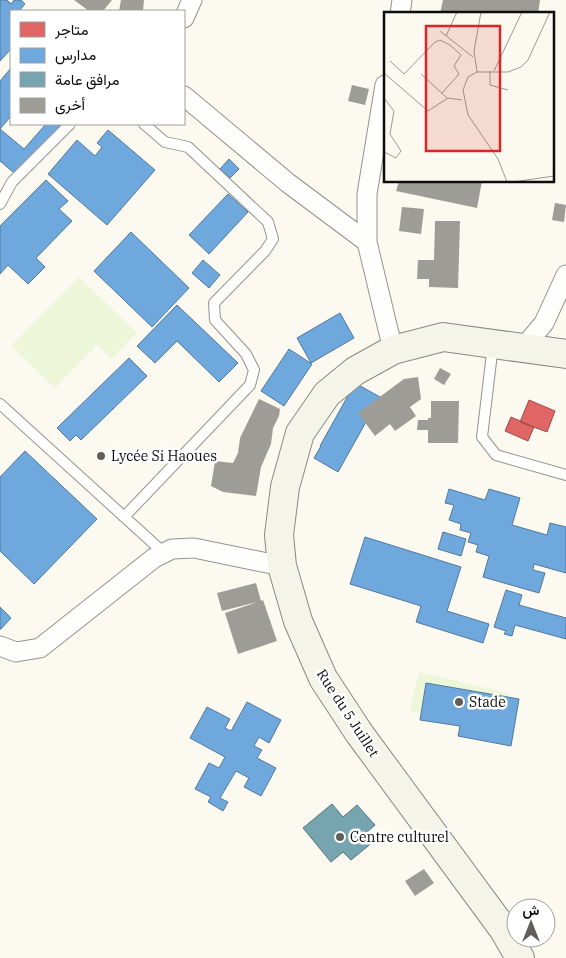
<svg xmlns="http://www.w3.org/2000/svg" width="566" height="958" viewBox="0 0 566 958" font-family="'IBM Plex Serif',Vazirmatn,serif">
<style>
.pitch{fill:#edf6d8}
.shops{fill:#e06666;stroke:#a04b4b}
.schools{fill:#6fa8dc;stroke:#51799e}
.public{fill:#76a5af;stroke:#56777e}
.building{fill:#9e9c96}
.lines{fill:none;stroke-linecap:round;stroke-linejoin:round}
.lane-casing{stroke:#94938f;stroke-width:12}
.street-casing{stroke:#94938f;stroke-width:21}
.secondary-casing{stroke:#8a8985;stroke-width:30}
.lane{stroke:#fefefd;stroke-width:10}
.street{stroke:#fefefd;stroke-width:19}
.secondary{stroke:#f5f4e8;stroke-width:28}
.poi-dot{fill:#605f5c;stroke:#fff;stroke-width:2}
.labels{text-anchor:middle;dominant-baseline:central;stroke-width:5;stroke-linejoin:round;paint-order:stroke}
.poi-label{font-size:14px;fill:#0c0c0c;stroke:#fff;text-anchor:start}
.street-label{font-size:14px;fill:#0c0c0c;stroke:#fff}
.inset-road{fill:none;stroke:#9b9a95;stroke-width:1}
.view{fill:#d62828;fill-opacity:0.15;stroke:#d62828;stroke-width:2.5}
.inset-edge{fill:none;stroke:#0c0c0c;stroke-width:2.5}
</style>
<rect width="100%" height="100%" fill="#fbf9f0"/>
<path class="pitch" d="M79 277 137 333 112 359 97 345 55 388 11 346Z
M419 672 508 693 499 732 410 711Z"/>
<path class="shops" d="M529 400 555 411 547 432 520 422Z
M511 417 534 427 528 441 505 431Z"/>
<path class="schools" d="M0 0H7L11 4 14 0H21L25 4 19 11H11V49L0 61Z
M11 68V116L0 129 24 149 46 124H65L20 178 0 161V81Z
M108 130 155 170 107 225 48 174 77 140 95 156 102 147 97 143Z
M229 159 239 169 230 178 220 169Z
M46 180 68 201 59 209 72 221 36 258 45 267 28 284 8 265 0 274V226Z
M228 194 248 212 209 254 189 235Z
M131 232 189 288 152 327 94 271Z
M203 260 220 275 209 288 192 273Z
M177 305 238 363 219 382 177 341 155 363 137 346Z
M340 313 354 338 311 363 297 338Z
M289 349 312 364 284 406 261 391Z
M129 358 147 376 81 440 76 435 70 441 57 428Z
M355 383 380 397 338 472 314 458 321 446H320Z
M25 451 97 519 34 584 0 551V477Z
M449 489 485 500 489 489 520 498 512 525 547 535 550 523 566 527V573L534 564 533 570 545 573 539 593 483 577 489 556 476 552 478 545 468 542 471 533 460 530 461 524 449 520 454 505 445 503Z
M443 532 466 539 461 556 438 549Z
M365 537 461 567 447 611 489 624 483 643 416 622 421 606 350 584Z
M506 590 522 595 519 605 566 618V639L515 625 512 636 504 634 506 631 494 627Z
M0 607 11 618 1 629H0Z
M426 683 519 699 511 746 458 736 460 726 420 720Z
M247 702 281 720 269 743 259 737 254 746 262 750 257 758 276 768 261 796 244 787 249 778 236 771 220 798 228 802 223 811 208 802 211 797 195 789 209 763 219 768 225 757 190 738 207 707 230 719 225 728 231 731Z"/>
<path class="public" d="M332 804 343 817 357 805 375 825 366 833 373 842 351 860 343 852 331 862 303 828Z"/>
<path class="building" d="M74 0H112L103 11H89Z
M121 0H144L143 11H119Z
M443 0H540L538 14H440Z
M352 85 369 89 365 105 348 101Z
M399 181H482L477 208 396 191Z
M555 203 566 205 564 222 552 220Z
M402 207 424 209 421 234 399 231Z
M435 221H460L458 288 429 287V279H417L418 260H434Z
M440 368 451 374 444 385 434 379Z
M418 377 421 399 410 407 416 416 395 431 390 424 375 436 358 413 404 379Z
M259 399 280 409 279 416 273 428 271 444 261 467 256 496 223 492 211 486 215 461 233 463 238 453 240 438Z
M431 401H459L458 443H428V430H417L418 420H428V418H431Z
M256 583 261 601 222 611 217 593Z
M263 600 277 641 238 654 225 613Z
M424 869 434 883 415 896 405 881Z"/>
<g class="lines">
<defs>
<path id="lane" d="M0 204 12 182 70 124
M493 345 482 437 496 455 566 475
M0 404 164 553
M124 517 250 385 254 370 246 354 215 320 214 303 265 251 273 239 268 222 188 147 165 142 144 124"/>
<path id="street" d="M400 14 402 0
M184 18 192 0
M385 85 367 194V242L393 350
M184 96 288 183 367 242
M523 348 544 323 566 275
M0 646 16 652 40 648 154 558 172 549 194 548 282 566"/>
<path id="secondary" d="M520 958 504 930 359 733 323 678 298 621 282 566 279 535 285 487 300 433 327 394 355 371 393 350 443 337 566 354"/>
</defs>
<use href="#lane" class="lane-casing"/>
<use href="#street" class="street-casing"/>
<use href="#secondary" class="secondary-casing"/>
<use href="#lane" class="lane"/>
<use href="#street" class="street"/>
<use href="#secondary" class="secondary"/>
</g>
<g class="poi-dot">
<circle cx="101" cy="456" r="5"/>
<circle cx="459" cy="702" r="5"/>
<circle cx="340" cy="837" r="5"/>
</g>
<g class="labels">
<g class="poi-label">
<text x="111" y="456">Lycée Si Haoues</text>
<text x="469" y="702">Stade</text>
<text x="350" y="837">Centre culturel</text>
</g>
<g class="street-label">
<text transform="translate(348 713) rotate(57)">Rue du 5 Juillet</text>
</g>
</g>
<g transform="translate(384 12)">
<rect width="170" height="170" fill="#fbf9f0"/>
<path class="inset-road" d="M56 19 89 45M62 24 73 0M6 49 20 62 51 30 56 28 66 33 77 43 70 54 75 62 58 81M106 59V73L124 78M110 59 138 0M93 60 90 39 97 0M0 61 44 99 64 86 78 88M37 62 63 86M0 86 10 99 6 122 17 139 12 146 0 140M123 170 114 147 84 103 79 78 84 65 93 60H124L137 55 144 48 166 0M129 170 170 164"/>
<path class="view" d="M42 14H116V139H42Z"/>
<rect width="170" height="170" class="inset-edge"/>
</g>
<rect x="10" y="10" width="175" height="115" fill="#ffffff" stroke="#9e9e9e"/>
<rect x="20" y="22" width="25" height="15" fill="#e06666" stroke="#9e9e9e"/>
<text x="55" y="35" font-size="15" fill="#0c0c0c">متاجر</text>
<rect x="20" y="48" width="25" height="15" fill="#6fa8dc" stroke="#9e9e9e"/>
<text x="55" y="60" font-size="15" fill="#0c0c0c">مدارس</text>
<rect x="20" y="72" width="25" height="15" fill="#76a5af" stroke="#9e9e9e"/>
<text x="55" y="85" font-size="15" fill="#0c0c0c">مرافق عامة</text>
<rect x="20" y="98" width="25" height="15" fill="#9e9c96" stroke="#9e9e9e"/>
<text x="55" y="110" font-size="15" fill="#0c0c0c">أخرى</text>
<g transform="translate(531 923)"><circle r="24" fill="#ffffff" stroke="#9e9e9e"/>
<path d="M0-4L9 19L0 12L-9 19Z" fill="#605f5c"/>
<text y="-8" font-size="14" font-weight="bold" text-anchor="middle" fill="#0c0c0c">ش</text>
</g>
</svg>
